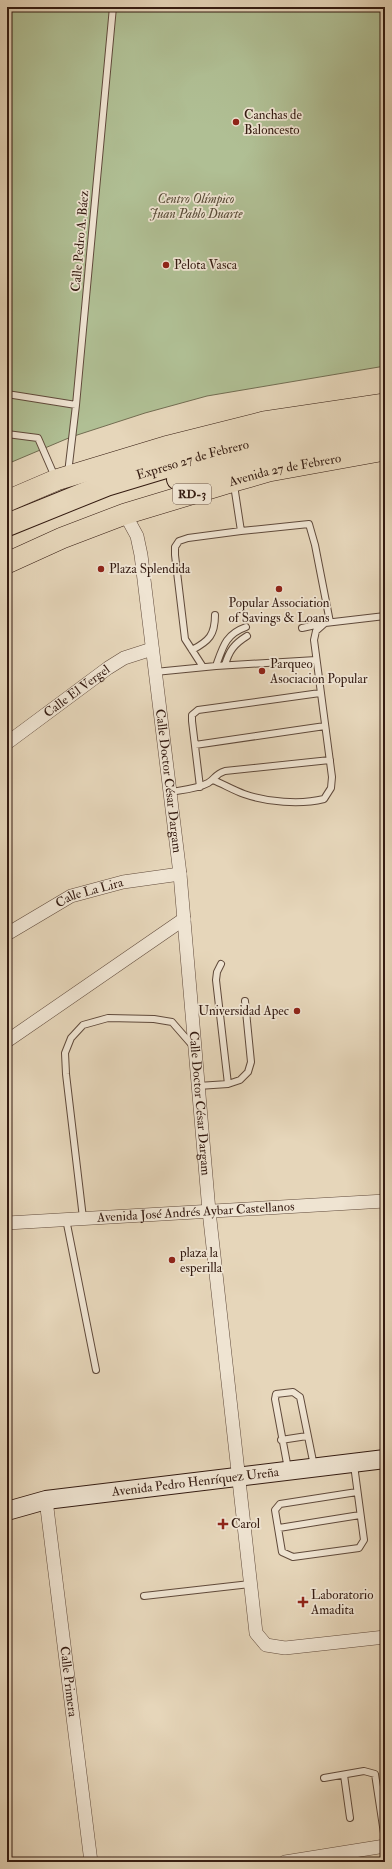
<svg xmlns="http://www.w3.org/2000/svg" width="392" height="1869" viewBox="0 0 392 1869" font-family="'IM FELL Double Pica',serif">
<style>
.green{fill:#b0bf94;stroke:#726d52}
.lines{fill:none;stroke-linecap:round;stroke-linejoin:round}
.lane-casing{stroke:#604a3b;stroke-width:8}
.street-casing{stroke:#604a3b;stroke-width:14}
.secondary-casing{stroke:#341b11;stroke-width:20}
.primary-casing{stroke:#341b11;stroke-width:22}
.highway-casing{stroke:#341b11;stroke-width:24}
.lane{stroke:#efe4d2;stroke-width:6}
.street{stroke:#efe4d2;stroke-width:13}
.secondary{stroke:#efe4d2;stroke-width:18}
.primary{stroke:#e6d6ba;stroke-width:21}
.highway{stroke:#e6d6ba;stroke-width:22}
.poi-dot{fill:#8f2418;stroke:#efe4d2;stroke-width:1.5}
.labels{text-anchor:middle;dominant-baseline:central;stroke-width:3.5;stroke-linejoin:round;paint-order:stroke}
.shield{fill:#efe4d2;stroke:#6c574b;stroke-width:1}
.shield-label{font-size:12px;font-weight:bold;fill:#341b11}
.poi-label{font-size:13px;fill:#341b11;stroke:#efe4d2;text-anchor:start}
.park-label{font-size:13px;font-style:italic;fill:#594c38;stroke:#efe4d2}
.street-label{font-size:13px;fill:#341b11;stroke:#efe4d2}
</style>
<rect width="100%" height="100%" fill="#e6d6ba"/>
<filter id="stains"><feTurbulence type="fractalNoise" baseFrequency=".005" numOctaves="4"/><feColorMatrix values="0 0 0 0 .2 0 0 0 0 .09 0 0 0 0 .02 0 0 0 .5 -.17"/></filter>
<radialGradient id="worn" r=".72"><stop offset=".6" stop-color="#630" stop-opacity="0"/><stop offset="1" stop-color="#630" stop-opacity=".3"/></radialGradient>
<path class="green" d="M7 7H385V366L207 396 145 413 71 437 7 464Z"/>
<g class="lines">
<defs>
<path id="lane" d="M7 394 76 405
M7 434 38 438 55 477
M68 473 76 405 113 7
M234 485 241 531
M302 628 325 623 385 616
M192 650C209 641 215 635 215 615
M225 665C229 651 234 644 247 636
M216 666C223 646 226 634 246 627
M203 667 185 639 175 555V547L179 541 188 538 241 531 309 524 315 545 330 622
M155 672 216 666 316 660
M195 745 325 726
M213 780C223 784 233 790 244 794 267 802 300 805 324 799L331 788 332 777 314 640 316 631 325 623
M200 787 192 721V715L198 710 320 693
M170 792C182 790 197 789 208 783 215 779 215 774 225 771L330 760
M221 964 217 972 216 980 228 1084
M198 1086 228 1084 240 1080 248 1072 251 1062 245 1001
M83 1218 66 1074 65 1053 71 1038 83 1025 108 1018 154 1019 172 1022 192 1045
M66 1219 96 1370
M281 1440 307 1436
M354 1465 364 1540 359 1548 293 1557 282 1552 275 1510 280 1504 357 1492
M288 1469 275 1399 276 1394 293 1392 300 1397 314 1466
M279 1528 360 1515
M144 1596 250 1584
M344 1775 350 1818
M324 1778 364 1771 375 1774 385 1840"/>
<g id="street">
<path id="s1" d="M125 514 137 536 141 555 180 874 209 1211 256 1633 266 1645 285 1648 385 1637"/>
<path id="s2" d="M7 743 108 668 124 658 152 649"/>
<path id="s3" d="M7 934 71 896 123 882 180 874"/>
<path d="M7 1041 184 919"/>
<path id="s4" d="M7 1223 385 1201"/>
<path id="s5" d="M46 1500 91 1862"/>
<path d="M285 1862 385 1846"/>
</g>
<g id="secondary">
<path id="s6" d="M7 1511 46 1500 385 1459"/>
</g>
<g id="primary">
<path d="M7 501 56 480 165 447 264 422 385 404"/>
<path id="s7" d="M7 563 62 538 125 514 234 481 269 471 385 450"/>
</g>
<g id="highway">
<path d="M178 479C245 460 316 446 385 440"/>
<path id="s8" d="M7 525 106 485 212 453 266 440 385 420"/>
</g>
</defs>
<use href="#lane" class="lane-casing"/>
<use href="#street" class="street-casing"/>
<use href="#secondary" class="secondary-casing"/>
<use href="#primary" class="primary-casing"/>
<use href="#highway" class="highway-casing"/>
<use href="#lane" class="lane"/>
<use href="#street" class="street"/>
<use href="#secondary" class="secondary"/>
<use href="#primary" class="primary"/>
<use href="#highway" class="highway"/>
</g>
<g class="poi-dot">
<circle cx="236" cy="122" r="4"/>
<circle cx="166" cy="265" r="4"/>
<circle cx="101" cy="569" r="4"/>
<circle cx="279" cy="589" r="4"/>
<circle cx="262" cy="671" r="4"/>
<circle cx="297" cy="1011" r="4"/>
<circle cx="172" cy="1260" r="4"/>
<path d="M221 1518h4v4h4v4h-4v4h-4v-4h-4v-4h4z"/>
<path d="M301 1596h4v4h4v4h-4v4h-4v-4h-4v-4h4z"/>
</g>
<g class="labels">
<rect class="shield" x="173" y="484" width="38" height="20" rx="3"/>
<g class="shield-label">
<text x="192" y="494">RD-3</text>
</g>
<g class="poi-label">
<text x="244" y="115">Canchas de<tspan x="244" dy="15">Baloncesto</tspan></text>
<text x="174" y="265">Pelota Vasca</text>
<text x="109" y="569">Plaza Splendida</text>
<text x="279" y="603" text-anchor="middle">Popular Association<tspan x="279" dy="15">of Savings &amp; Loans</tspan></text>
<text x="270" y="664">Parqueo<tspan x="270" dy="15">Asociacion Popular</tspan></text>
<text x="289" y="1011" text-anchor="end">Universidad Apec</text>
<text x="180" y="1253">plaza la<tspan x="180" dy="15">esperilla</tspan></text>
<text x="231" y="1524">Carol</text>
<text x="311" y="1595">Laboratorio<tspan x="311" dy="15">Amadita</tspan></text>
</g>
<g class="park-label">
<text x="196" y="199">Centro Olímpico<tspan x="196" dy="15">Juan Pablo Duarte</tspan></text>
</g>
<g class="street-label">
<text transform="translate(80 241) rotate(-85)">Calle Pedro A. Báez</text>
<text stroke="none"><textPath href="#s8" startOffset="197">Expreso 27 de Febrero</textPath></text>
<text stroke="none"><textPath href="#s7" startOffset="294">Avenida 27 de Febrero</textPath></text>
<text stroke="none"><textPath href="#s2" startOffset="87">Calle El Vergel</textPath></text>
<text stroke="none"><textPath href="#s1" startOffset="272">Calle Doctor César Dargam</textPath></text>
<text stroke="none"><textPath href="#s3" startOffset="93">Calle La Lira</textPath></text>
<text stroke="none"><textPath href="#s1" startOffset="596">Calle Doctor César Dargam</textPath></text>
<text stroke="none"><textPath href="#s4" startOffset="189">Avenida José Andrés Aybar Castellanos</textPath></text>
<text stroke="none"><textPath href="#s6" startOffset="191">Avenida Pedro Henríquez Ureña</textPath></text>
<text stroke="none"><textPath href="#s5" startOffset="183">Calle Primera</textPath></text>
</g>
</g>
<rect width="392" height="1869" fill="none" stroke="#e6d6ba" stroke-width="24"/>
<rect x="8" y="8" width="376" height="1853" fill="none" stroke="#341b11" stroke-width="2"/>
<rect x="12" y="12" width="368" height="1845" fill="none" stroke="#341b11"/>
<rect width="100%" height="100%" filter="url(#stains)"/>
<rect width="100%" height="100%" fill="url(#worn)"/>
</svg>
